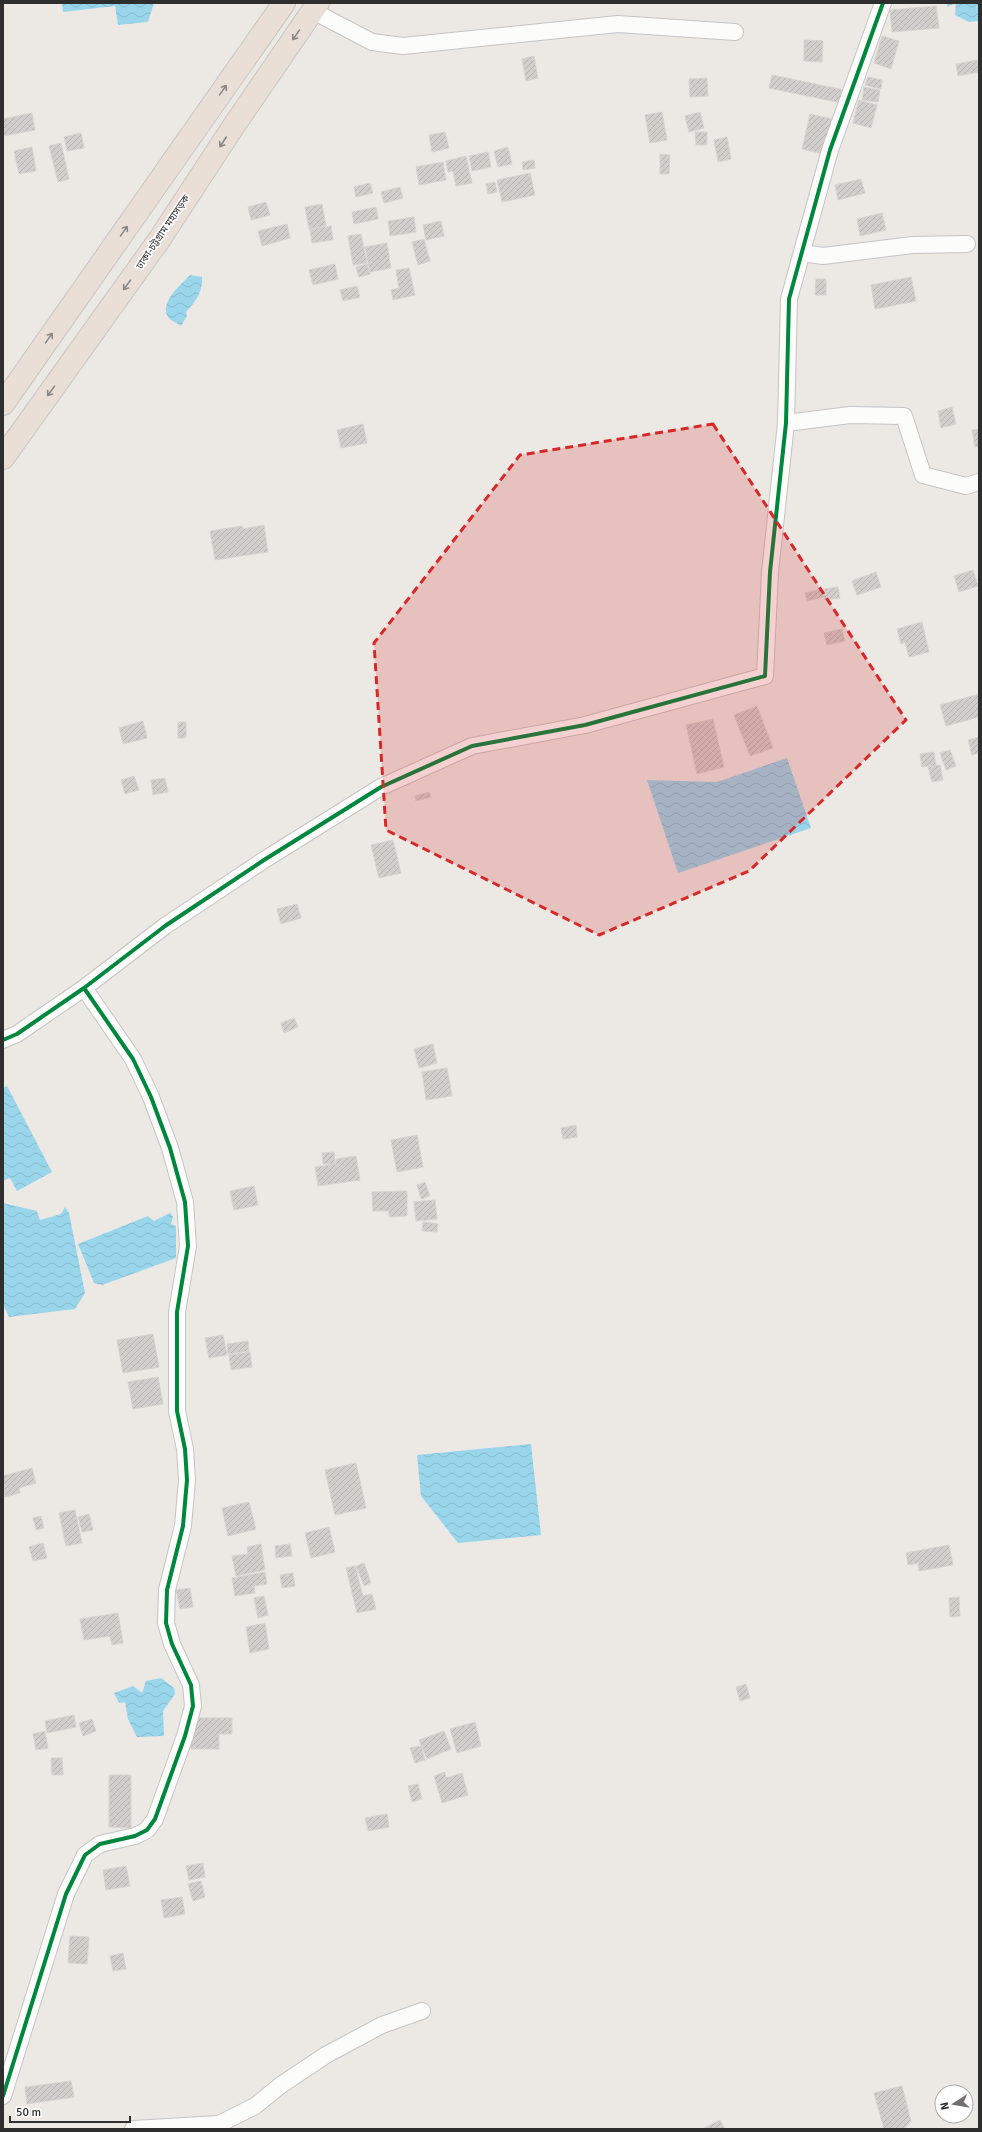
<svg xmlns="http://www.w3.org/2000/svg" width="982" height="2132" viewBox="0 0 982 2132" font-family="Signika,'Noto Sans Bengali',sans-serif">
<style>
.water{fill:url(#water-waves)}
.building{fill:url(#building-hatch);stroke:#d7d4d0}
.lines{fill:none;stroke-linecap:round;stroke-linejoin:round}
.minor-casing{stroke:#c5c4c5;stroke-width:18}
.highway-casing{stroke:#c6c5c4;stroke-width:24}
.minor{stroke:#fcfcfb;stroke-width:16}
.highway{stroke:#eadfd6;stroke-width:22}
.cycleway-casing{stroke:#fff;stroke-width:6}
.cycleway{stroke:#00873e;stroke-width:4}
.oneway{stroke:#8c8682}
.marked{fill:#d62828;fill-opacity:0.2;stroke:#d62828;stroke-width:3;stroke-dasharray:8 5;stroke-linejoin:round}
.labels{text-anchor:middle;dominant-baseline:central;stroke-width:3.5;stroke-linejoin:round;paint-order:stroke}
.street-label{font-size:10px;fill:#2e2e2e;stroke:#fff}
</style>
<defs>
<pattern id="water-waves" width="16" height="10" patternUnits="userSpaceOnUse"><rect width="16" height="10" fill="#99d6ec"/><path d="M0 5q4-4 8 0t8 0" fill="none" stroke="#84b8cb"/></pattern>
<pattern id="building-hatch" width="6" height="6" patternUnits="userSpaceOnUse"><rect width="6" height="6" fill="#d1cecb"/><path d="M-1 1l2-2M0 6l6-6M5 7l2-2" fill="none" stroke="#b4b1af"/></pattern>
</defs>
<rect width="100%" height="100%" fill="#ece8e4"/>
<path class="water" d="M62 3H154L148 22 118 25 115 6 63 12Z
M947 3H979V21L969 22 955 15 956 3 947 7Z
M190 275 202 277C203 292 196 301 186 312L187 316 181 326C178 323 171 321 168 317 159 302 181 285 190 275Z
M787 758 811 828 678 873 647 780 717 782Z
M7 1086 52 1172 17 1191 10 1178 3 1181V1088Z
M3 1203 37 1211 40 1220 61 1214 65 1207 69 1213 85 1293 75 1309 9 1317 3 1304Z
M170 1213 173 1217 171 1224 176 1226V1258L102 1285 94 1283 78 1244 148 1216 154 1221Z
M531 1444 541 1535 458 1543 421 1496 417 1455Z
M161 1678 174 1688 175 1694 163 1711 164 1736 137 1737 128 1719 125 1702 119 1703 114 1693 133 1686 142 1693 146 1681Z"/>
<path class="building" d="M936 6 939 28 892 32 890 10Z
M882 36 899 41 891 69 874 63Z
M804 40 823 41 822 62 804 61Z
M534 56 538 78 526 81 522 59Z
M977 60 979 72 958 76 956 64Z
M772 75 849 91 846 104 769 88Z
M868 77 882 80 881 89 865 85Z
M707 78 708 96 690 97 689 79Z
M864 87 880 90 878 102 862 100Z
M859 100 877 105 871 128 853 123Z
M662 112 667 140 650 143 645 115Z
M700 112 704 128 689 132 685 116Z
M32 113 35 130 3 136V119Z
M810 114 832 119 824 154 802 149Z
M445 132 449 148 432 152 429 135Z
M695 132H707V145H696Z
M81 133 84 148 67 151 64 137Z
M727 137 731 159 718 162 714 140Z
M61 143 69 179 58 182 49 146Z
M32 147 36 171 19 174 14 151Z
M508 147 512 164 498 167 494 151Z
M488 152 491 167 472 171 469 156Z
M660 154 670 155 669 174H660Z
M466 156 472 183 456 186 453 171 448 172 446 161Z
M534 160 535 168 523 170 522 162Z
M443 162 446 180 419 185 416 167Z
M530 173 535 195 502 202 497 180Z
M861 179 865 193 838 200 835 185Z
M495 182 497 192 488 194 486 184Z
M370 183 373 193 356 197 354 187Z
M400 187 403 198 384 203 381 192Z
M266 202 270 215 251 220 248 207Z
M322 204 326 226 309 229 305 207Z
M376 207 378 219 354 224 352 212Z
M882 213 886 230 860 236 857 219Z
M414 217 416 232 390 236 388 221Z
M441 221 444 236 426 240 423 225Z
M287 224 290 238 262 246 258 231Z
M331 226 333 240 312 243 310 229Z
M361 234 367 263 353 265 348 236Z
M424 239 430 261 418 265 412 242Z
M387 243 391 268 370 272 365 247Z
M335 264 338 279 313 285 309 270Z
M367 264 370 274 359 277 356 267Z
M409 268 415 295 393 300 391 290 399 288 396 270Z
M911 277 916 301 875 309 871 285Z
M816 279H826V295H815Z
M357 286 360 297 343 301 340 290Z
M952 407 956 424 941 428 938 411Z
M363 424 367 443 341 448 337 430Z
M979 429V446L975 447 972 430Z
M264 525 268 552 215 560 210 531 242 526 243 529Z
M973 570 978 586 959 592 954 576Z
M876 572 881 587 857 595 852 581Z
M838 587 840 598 825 600 824 589Z
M821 589 823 597 807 601 805 593Z
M922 622 929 652 909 657 905 642 901 644 897 629Z
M842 629 845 641 827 645 824 633Z
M979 694V717L946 726 940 705Z
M757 706 773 748 750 756 734 715Z
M713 719 724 767 697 774 686 725Z
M143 721 147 738 123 744 119 728Z
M178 722H186V738H178Z
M979 737V753L972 755 968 740Z
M950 750 956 766 946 770 940 753Z
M934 752 936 765 922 767 920 754Z
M940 765 943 780 932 782 928 767Z
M134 776 139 790 125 794 121 780Z
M165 778 168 792 153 795 151 780Z
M429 792 431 797 416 801 415 796Z
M393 840 401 873 379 878 371 845Z
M297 904 301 918 281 924 277 909Z
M294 1018 298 1027 284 1033 281 1023Z
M433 1044 437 1063 419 1068 414 1049Z
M447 1068 452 1096 426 1100 422 1072Z
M576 1125 577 1137 563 1139 561 1128Z
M417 1135 423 1167 397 1172 391 1140Z
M334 1152 335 1164H323L322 1153Z
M356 1156 360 1180 318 1186 315 1167 336 1164V1159Z
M425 1182 430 1196 421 1199 417 1185Z
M254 1186 258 1205 234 1210 230 1191Z
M407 1191V1216L389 1217V1211H373L372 1192Z
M435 1200 437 1219 416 1221 414 1202Z
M423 1222 438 1224 437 1232 422 1231Z
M153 1334 159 1367 123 1373 117 1340Z
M223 1335 227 1355 209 1358 205 1338Z
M248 1341 249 1351 228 1354 227 1344Z
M250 1352 252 1367 231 1370 229 1355Z
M158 1377 163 1404 133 1409 128 1382Z
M356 1463 366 1508 335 1515 325 1470Z
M32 1468 36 1483 19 1488 20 1493 5 1497 3 1476Z
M249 1502 256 1529 228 1536 222 1508Z
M75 1510 82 1543 66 1546 59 1513Z
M89 1514 93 1530 82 1532 78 1517Z
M41 1516 44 1528 36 1530 33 1518Z
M329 1527 335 1552 311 1558 305 1533Z
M43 1543 47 1558 33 1561 29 1547Z
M261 1544 265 1570 236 1576 232 1556 248 1554 247 1547Z
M290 1544 292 1556 276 1558 275 1546Z
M949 1545 953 1565 919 1571 918 1563 908 1565 906 1553Z
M364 1563 371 1583 364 1586 356 1566Z
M355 1566 363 1596 372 1594 376 1609 357 1613 346 1568Z
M265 1572 267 1584 254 1586 255 1593 235 1596 232 1578Z
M293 1573 295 1586 282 1588 280 1575Z
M190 1588 193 1607 180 1609 176 1590Z
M264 1596 268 1615 258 1618 254 1598Z
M959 1597 960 1616 950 1617 949 1598Z
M118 1613 123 1643 112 1645 110 1636 84 1640 80 1619Z
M265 1623 269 1649 250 1653 246 1627Z
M746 1684 750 1698 740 1701 736 1687Z
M74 1715 76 1727 47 1733 45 1721Z
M191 1718H232V1734H219V1749H191Z
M92 1719 96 1731 83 1736 79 1723Z
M475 1722 481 1746 457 1753 450 1729Z
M45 1731 48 1748 36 1750 33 1734Z
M444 1731 451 1749 427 1759 419 1740Z
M421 1746 425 1760 415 1763 410 1748Z
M51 1758H62L63 1775H52Z
M445 1772 446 1778 462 1773 468 1795 442 1803 434 1776Z
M109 1775H131V1828L109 1827Z
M418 1784 422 1799 412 1802 408 1786Z
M387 1814 389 1827 368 1831 365 1818Z
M203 1863 205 1877 189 1880 186 1866Z
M126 1866 130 1886 106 1890 103 1870Z
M201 1881 205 1897 193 1901 188 1884Z
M182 1897 185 1914 164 1918 161 1900Z
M70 1936 89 1937 87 1964 68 1963Z
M123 1953 126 1969 113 1971 110 1956Z
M71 2081 74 2097 27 2104 25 2087Z
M902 2086 911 2121 904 2129H884L874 2093Z
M720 2120 725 2129H702Z"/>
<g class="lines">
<defs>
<path id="minor" d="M313 11 372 42 403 46 618 24 735 32
M802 253 823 256 913 245 967 244
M786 423 850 415 904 416 923 475 966 486 979 482
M3 1040 17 1034 84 988 165 926 264 860 381 787 472 746 585 725 765 676 770 572 786 423 789 299 830 150 883 3
M3 2096 66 1894 85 1855 100 1844 135 1836 147 1830 155 1819 185 1736 193 1706 191 1685 172 1644 166 1623 167 1590 183 1526 187 1480 185 1449 177 1411V1312L188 1246 185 1202 170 1148 151 1097 133 1059 84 988
M133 2129 219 2124 255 2106 281 2085 326 2055 382 2025 422 2011"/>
<path id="highway" d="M3 404 284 3
M3 458 159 240 233 127 318 3"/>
</defs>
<use href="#minor" class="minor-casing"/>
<use href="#highway" class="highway-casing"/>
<use href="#minor" class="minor"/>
<use href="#highway" class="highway"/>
<defs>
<path id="cycleway" d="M3 1040 17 1034 84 988 165 926 264 860 381 787 472 746 585 725 765 676 770 572 786 423 789 299 830 150 883 3
M3 2096 66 1894 85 1855 100 1844 135 1836 147 1830 155 1819 185 1736 193 1706 191 1685 172 1644 166 1623 167 1590 183 1526 187 1480 185 1449 177 1411V1312L188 1246 185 1202 170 1148 151 1097 133 1059 84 988"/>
</defs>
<use href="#cycleway" class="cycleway-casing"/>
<use href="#cycleway" class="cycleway"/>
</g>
<defs><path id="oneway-shaft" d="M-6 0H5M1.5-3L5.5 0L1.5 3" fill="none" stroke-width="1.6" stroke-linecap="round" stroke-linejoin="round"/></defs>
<g class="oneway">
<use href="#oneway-shaft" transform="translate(296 35) rotate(125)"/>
<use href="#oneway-shaft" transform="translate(223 90) rotate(-55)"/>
<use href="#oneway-shaft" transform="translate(223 142) rotate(123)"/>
<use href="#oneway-shaft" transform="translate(124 231) rotate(-55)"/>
<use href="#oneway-shaft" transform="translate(127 285) rotate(126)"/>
<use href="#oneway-shaft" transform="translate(49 338) rotate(-55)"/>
<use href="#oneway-shaft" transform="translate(51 391) rotate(126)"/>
</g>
<path class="marked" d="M713 424 906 720 749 871 599 935 386 830 374 643 520 455Z"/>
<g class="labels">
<g class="street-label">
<text transform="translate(163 232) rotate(-56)">ঢাকা-চট্টগ্রাম মহাসড়ক</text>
</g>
</g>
<rect width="982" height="2132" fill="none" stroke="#2e2e2e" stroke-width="8"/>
<g transform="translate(954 2104) rotate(258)"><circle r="19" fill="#ffffff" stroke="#ababab"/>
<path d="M0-3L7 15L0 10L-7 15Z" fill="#706f6e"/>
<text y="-6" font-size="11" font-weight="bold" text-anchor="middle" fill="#2e2e2e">N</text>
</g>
<path d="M10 2116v6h120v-6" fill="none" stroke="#2e2e2e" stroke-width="2"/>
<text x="16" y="2116" font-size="12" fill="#2e2e2e" stroke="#ffffff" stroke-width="3" paint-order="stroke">50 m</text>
</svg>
